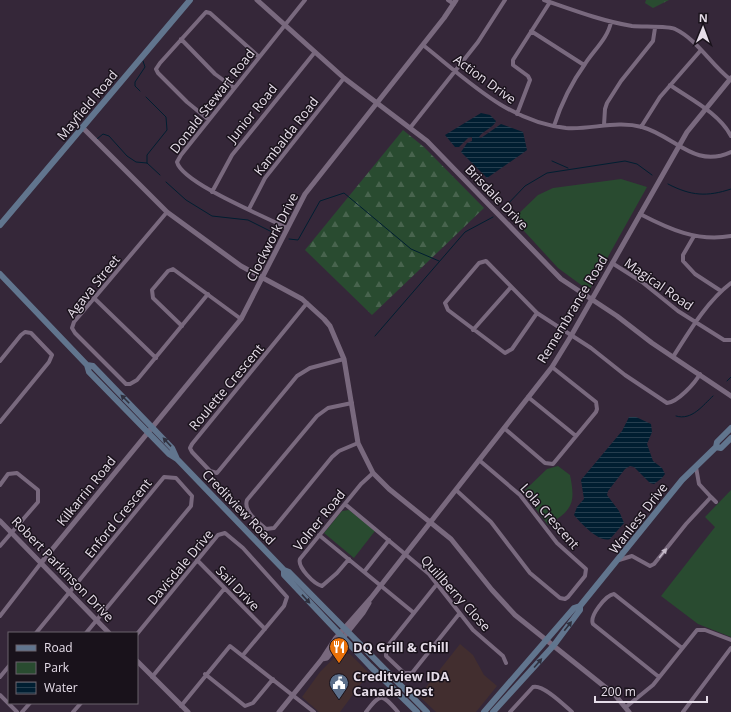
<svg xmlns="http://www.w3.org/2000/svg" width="731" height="712" viewBox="0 0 731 712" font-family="'Open Sans',sans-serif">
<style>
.commercial{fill:#422e2f}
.forest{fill:url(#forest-firs)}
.park{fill:#294b30}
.water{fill:url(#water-rules)}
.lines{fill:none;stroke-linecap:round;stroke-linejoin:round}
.stream{stroke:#001e31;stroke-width:1}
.minor{stroke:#79697e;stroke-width:4}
.tertiary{stroke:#79697e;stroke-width:5}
.secondary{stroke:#61758e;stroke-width:6}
.oneway{fill:#2f303e}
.oneway2{fill:#c5bac9}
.labels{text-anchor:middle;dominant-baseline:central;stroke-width:3;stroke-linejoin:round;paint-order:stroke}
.street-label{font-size:13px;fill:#e6dde9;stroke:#19121b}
.poi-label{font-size:13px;font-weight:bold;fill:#e6dde9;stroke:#19121b;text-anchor:start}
</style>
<defs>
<pattern id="forest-firs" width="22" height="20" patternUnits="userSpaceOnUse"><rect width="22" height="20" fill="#294b30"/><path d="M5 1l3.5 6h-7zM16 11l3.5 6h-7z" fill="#48644e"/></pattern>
<pattern id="water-rules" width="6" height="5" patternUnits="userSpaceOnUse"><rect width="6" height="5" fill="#001e31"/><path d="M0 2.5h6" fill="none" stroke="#253e4f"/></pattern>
</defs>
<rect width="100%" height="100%" fill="#352739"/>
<path class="commercial" d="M460 644 473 655 484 675 497 686 476 712H436L419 696Z
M338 654H350L369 673 340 712H319L302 697 320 672Z"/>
<path class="forest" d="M646 0H669L653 8 645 3Z
M403 130 424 147 484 208 372 315 305 250Z"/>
<path class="park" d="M621 179 647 187 590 289 588 290 558 268 513 219 538 195 553 188Z
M558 466 570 475C576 504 572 510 548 525L523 492 547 469Z
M731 490V637L698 624 661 596 715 527 705 517Z
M349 510 375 531 354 558 324 533 342 511Z"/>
<path class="water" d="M481 113 490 115 496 121C493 128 484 130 479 137L481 138 501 124 523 132 527 150 523 153 487 178 461 152 467 143 472 141V137L468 138 459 147H455L445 135Z
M629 417H636L651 424 652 432 647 444 653 461 662 468 665 474 662 478 654 484 650 483 634 467 630 466 625 469 608 491 607 495 619 511 624 523 610 539C599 543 581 523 574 515L577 507 584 499 581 480 622 431Z"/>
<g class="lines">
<path class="stream" d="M140 91 135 86V82L145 67 143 61
M146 97 166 117 167 130 147 155V163
M97 139 103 134 109 136 127 156 136 162 147 163 160 175
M552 161 568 168
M166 182 186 200 212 216 248 220 274 233
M668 184C691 196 707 197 731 189
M504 208 525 186 547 173 625 161 637 164 652 175
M289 239 298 240 320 201 344 193 411 249 439 261
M375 336 465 232 493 217
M727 381 731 377
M676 416C692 421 703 405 713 396"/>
<path class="minor" d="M448 0 454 4
M544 0C573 10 602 21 632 26 642 27 670 26 675 29 698 40 711 65 731 80
M531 31 584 65
M181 39 215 74 234 88
M423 45C466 79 508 122 566 128 591 130 616 120 642 127 675 136 694 169 731 152
M670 85C690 99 719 113 731 136
M517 114 530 80 528 76 513 65V60L550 2
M209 120 187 102 158 73 156 69 160 63 206 12 210 13 259 57
M604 125 605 109 607 103 621 81 653 41 655 28
M554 126C561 104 572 82 585 64 594 50 608 38 611 22
M641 127 660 97 701 50
M410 128 478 42 505 0
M212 192 232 155 315 52
M249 209 265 178 344 78
M167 212 74 322 72 328 75 333 126 384H130L137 380 208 294
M640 214C669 229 697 242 731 236
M287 228C266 217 182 183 177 162L181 155 305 0
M694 236 683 255V261L695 274 721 291
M612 263 642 282 678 311 724 340H731
M94 298 156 358
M307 303 192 444 190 448 192 452 210 471 217 473 297 376 310 368 344 359
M537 313 512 349 505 353 448 310 445 303 479 263 486 261 537 313 591 348 625 375 667 403C678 402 695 383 700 374
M182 326 153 298 152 290 168 271 173 269 241 319
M473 330 511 287
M673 357C689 332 707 301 731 283
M0 361 21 335 25 332 31 333 52 355 49 362 0 422
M528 397 576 436
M352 403 328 408 317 416 247 500C243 511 258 522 266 529L274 528 332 457 339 451 358 443
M504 428 545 463 553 464 596 412 597 409 596 402 552 367
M0 485 8 474 17 473 38 490V502L0 546
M456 490 491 522 530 573 560 598 565 599 568 597 585 576 586 569 557 543 520 495 479 460
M711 497 716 502
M345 504 429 574 473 630 503 656 506 663
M319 535 414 613
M349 559 337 573 322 586C314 584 297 567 300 559L361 484 373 473
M197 560 265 629
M619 560 632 556 650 566 654 564 686 524 711 497 699 484 696 467
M364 572 389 540
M437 584 386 648V656L404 673H412L459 614
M0 616 41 563
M36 633 164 477 176 478 192 496 191 506 86 633
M137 634 218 535 225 533 243 548 287 597 284 606 243 655
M205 674 245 706 253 703 273 679
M0 677 9 666
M152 677 224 589
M659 677 593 624C589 616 606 595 614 594L682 648
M0 695 17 712
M181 706 230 646 314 712
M626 707 653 685 697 630H705L731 640
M22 712 30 703
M73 712 81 703
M366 712C381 692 382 694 398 712
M510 712 533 687C543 684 564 705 572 712
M683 712 731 648"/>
<path class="tertiary" d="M257 0 344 78 427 141 561 279 617 316 652 343 731 396
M82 127 167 212 241 266 302 299 324 319 330 326 344 359 358 443 373 473 389 489 451 539 492 590 515 615 615 695 629 712
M0 521 109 633
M41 563 241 319 305 194 444 18 456 0
M322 659 327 658 363 613 369 603
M137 661 188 712
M279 712 322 659 335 639 371 598 552 367 571 336 687 132 731 78"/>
<path class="secondary" d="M0 225 190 0
M0 274 87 365 89 372 169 454 177 459 284 570 289 572 427 712
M87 365 93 366 172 448 177 459
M716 447 721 448 731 438
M284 570V575L370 666 417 712
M484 712 574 608 580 606 682 480 716 447 717 442 731 428
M493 712 554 645 580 610V606"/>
</g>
<defs><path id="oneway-solid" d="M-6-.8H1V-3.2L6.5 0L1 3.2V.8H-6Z"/></defs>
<g class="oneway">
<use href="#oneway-solid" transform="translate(125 399) rotate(-135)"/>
<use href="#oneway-solid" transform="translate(167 442) rotate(-133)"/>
<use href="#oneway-solid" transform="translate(306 599) rotate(47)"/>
<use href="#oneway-solid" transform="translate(568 626) rotate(-52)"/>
<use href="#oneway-solid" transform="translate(538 663) rotate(-49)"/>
</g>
<use class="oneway2" href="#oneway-solid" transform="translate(663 553) rotate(-51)"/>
<defs>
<symbol id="restaurant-pin" viewBox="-11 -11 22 30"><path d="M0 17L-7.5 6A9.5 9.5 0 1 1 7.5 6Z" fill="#e8710a" stroke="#19121b"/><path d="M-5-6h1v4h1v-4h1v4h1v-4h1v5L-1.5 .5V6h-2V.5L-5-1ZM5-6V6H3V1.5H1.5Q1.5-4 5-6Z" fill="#fff"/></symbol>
<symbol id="civic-pin" viewBox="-11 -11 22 30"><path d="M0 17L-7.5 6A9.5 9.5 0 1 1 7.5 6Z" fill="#5c6f8a" stroke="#19121b"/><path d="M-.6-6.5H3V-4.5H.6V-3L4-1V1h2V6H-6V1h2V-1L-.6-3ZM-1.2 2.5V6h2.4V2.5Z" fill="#fff"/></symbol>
</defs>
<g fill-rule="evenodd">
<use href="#restaurant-pin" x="328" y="636" width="22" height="30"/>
<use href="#civic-pin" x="328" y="672" width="22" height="30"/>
</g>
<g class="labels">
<g class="street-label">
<text transform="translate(485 79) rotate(36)">Action Drive</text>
<text transform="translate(212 101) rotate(-52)">Donald Stewart Road</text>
<text transform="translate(87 105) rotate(-50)">Mayfield Road</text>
<text transform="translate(252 113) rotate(-51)">Junior Road</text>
<text transform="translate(286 136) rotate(-52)">Kambalda Road</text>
<text transform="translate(497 197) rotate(46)">Brisdale Drive</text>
<text transform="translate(272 237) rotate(-63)">Clockwork Drive</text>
<text transform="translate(659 284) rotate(35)">Magical Road</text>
<text transform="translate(93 286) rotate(-51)">Agava Street</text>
<text transform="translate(572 309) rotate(-59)">Remembrance Road</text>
<text transform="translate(226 387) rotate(-50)">Roulette Crescent</text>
<text transform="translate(86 491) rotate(-51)">Kilkarrin Road</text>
<text transform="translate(239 507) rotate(46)">Creditview Road</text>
<text transform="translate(550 516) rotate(49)">Lola Crescent</text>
<text transform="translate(118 518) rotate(-51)">Enford Crescent</text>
<text transform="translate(638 518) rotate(-52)">Wanless Drive</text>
<text transform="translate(319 520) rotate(-51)">Volner Road</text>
<text transform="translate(180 567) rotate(-50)">Davisdale Drive</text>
<text transform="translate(63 569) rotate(46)">Robert Parkinson Drive</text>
<text transform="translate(238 588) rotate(46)">Sail Drive</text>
<text transform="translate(456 593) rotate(48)">Quillberry Close</text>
</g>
<g class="poi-label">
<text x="353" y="647">DQ Grill &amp; Chill</text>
<text x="353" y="676">Creditview IDA<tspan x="353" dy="15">Canada Post</tspan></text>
</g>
</g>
<rect x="8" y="632" width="130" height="72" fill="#19121b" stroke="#6b636d"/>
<rect x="16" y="645" width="20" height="6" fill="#61758e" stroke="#6b636d"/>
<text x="44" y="652" font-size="12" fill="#e6dde9">Road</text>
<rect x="16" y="662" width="20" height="12" fill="#294b30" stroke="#6b636d"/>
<text x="44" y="672" font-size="12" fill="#e6dde9">Park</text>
<rect x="16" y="682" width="20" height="12" fill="url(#water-rules)" stroke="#6b636d"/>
<text x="44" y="692" font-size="12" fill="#e6dde9">Water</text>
<g transform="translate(703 28) rotate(1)" stroke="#19121b" stroke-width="3" paint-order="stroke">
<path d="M0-3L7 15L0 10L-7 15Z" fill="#e6dde9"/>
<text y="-6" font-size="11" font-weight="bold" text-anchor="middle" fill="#e6dde9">N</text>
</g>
<path d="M595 696v6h112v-6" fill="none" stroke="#e6dde9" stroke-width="2"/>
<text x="601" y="696" font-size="12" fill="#e6dde9" stroke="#19121b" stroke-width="3" paint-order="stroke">200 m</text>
</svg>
